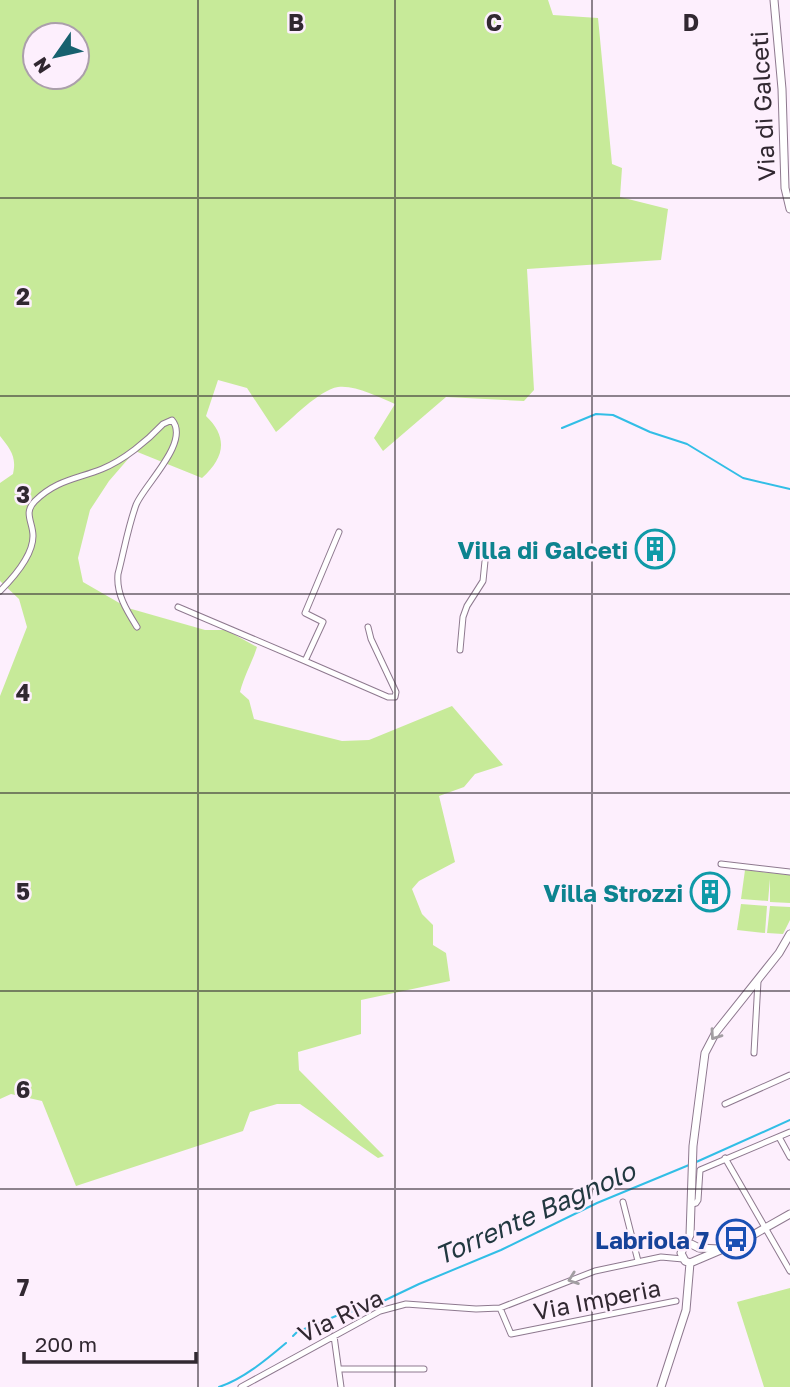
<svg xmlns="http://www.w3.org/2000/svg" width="790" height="1387" viewBox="0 0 790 1387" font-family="'Golos Text',sans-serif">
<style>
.green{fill:#c7ea99;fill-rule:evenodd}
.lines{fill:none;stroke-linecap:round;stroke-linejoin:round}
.stream{stroke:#32bee6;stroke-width:2}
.street-casing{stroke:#8e798f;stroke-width:7}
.secondary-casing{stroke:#8e798f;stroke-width:9}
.street{stroke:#fff;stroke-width:5}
.secondary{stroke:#fff;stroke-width:7}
.oneway{stroke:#a29ea2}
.grid{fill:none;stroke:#312831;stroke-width:2;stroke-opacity:0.55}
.labels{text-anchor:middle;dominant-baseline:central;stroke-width:5;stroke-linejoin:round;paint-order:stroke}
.street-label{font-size:24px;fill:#312831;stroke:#fdeffd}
.culture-label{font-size:24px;font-weight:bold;fill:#0d838f;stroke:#fdeffd;text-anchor:end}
.transit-label{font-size:24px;font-weight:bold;fill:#164399;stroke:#fdeffd;text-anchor:end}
.water-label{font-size:26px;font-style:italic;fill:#223840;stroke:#fdeffd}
.grid-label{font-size:23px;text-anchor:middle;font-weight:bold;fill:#312831;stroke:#fdeffd;stroke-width:5;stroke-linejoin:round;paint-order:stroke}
</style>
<rect width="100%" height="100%" fill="#fdeffd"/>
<path class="green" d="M0 0H548L553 15 598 18 612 164 622 168 620 197 668 209 661 260 527 269 534 390 524 401 446 397 383 451 374 438 395 404C378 397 356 385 338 387 319 390 292 419 276 432L247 388 218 380 206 416C229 438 224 458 202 478L135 451 109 481 90 510 78 558 83 582 128 608 205 630H226L257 647C252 663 244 676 240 692L249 700 254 719 342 741 369 740 452 706 503 765 475 774 464 787 439 796 455 862 419 881 412 889 422 914 433 925V945L446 953 450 981 361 1000V1034L298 1052 299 1070 384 1156 378 1158 300 1104H277L250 1112 243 1131 76 1186 42 1101 11 1094 0 1099V696L27 627 19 599 0 581V483L13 474C17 456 10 449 0 436ZM35 35H77V77H35Z
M745 870 790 875V903L770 902V879L768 901 741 899Z
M741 904 767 906 765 933 737 930Z
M770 906 790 907V920L783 934 767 933Z
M790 1288V1387H764L737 1302Z"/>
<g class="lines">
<path class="stream" d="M562 428 596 414 613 415 650 432 687 444 743 478 790 489
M694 1163 790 1120
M293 1336 297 1332 336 1316 377 1304 419 1284 501 1250 597 1203 689 1165
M219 1387C243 1379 266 1360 286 1343"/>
<defs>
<path id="street" d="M339 532 305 613 323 622 305 661 388 697H395L396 692 371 639 368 627
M0 591C13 578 33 555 33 536 33 522 23 513 35 501 56 480 77 479 102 469 124 460 147 441 163 424L172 420C191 442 143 486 136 505 128 527 124 551 118 574 116 594 127 611 137 627
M178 607 305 661
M460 650 463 617 467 606 483 581 486 551
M721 864 790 872
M754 1053 758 981
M725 1104 790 1075
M779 1137 790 1157
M725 1158 790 1271
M623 1202 638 1261
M692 1204 696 1203 698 1200 700 1170 790 1132
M500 1308 511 1334 676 1301
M334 1336 341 1387
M339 1369H424
M241 1387 380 1311 406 1304 476 1309 500 1308 595 1271 661 1257 683 1259"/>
<path id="secondary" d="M774 0 782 89 785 188 790 209
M686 1245 691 1244 699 1248 719 1249
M690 1263 685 1261 681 1253 690 1235 693 1146 705 1053 716 1032 779 953 790 934
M690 1263 744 1240 790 1214
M661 1387 686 1310 690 1263"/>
</defs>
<use href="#street" class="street-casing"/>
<use href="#secondary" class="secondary-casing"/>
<use href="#street" class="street"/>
<use href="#secondary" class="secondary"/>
</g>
<defs><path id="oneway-chevron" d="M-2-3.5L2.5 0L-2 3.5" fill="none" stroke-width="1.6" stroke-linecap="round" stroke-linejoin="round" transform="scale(1.75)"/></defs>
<g class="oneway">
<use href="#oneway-chevron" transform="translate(715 1035) rotate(125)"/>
<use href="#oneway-chevron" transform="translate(573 1279) rotate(160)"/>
</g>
<path class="grid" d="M198 0V1387M395 0V1387M592 0V1387M0 198H790M0 396H790M0 594H790M0 793H790M0 991H790M0 1189H790"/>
<defs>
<symbol id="building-ring" viewBox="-11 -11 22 22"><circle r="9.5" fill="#fdeffd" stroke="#0f9aa8" stroke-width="1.5"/><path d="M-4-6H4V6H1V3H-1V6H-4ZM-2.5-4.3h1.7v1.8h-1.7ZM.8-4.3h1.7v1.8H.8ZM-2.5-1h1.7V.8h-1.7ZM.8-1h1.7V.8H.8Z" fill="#0f9aa8"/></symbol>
<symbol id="bus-ring" viewBox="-11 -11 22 22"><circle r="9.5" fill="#fdeffd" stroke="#1a4fb4" stroke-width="1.5"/><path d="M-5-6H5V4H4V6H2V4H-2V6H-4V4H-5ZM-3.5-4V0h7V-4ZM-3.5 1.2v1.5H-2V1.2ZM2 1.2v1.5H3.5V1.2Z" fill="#1a4fb4"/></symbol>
</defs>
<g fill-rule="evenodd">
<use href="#building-ring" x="633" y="527" width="44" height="44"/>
<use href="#building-ring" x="688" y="870" width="44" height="44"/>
<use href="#bus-ring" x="714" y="1217" width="44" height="44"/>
</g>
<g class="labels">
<g class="street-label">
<text transform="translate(762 106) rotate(-93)">Via di Galceti</text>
<text transform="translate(597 1299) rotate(-11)">Via Imperia</text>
<text transform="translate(340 1315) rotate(-26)">Via Riva</text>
</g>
<g class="culture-label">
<text x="628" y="549">Villa di Galceti</text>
<text x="683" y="892">Villa Strozzi</text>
</g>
<g class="transit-label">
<text x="709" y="1239">Labriola 7</text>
</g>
<g class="water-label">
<text transform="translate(535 1213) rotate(-24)">Torrente Bagnolo</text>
</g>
</g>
<g class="grid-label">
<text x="296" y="31">B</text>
<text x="494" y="31">C</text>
<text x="691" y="31">D</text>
<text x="23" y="305">2</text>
<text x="23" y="503">3</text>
<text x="23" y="701">4</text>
<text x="23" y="900">5</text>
<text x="23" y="1098">6</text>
<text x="23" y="1296">7</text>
</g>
<g transform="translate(56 56) rotate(236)"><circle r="33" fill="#fdeffd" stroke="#ab9fab" stroke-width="2"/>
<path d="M0-5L12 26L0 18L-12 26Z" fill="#17616f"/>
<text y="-10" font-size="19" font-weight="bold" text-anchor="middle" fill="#312831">N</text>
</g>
<path d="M24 1352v10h172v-10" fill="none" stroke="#312831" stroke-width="3.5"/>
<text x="35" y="1352" font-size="21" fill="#312831" stroke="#fdeffd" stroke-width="5" paint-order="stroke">200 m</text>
</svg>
